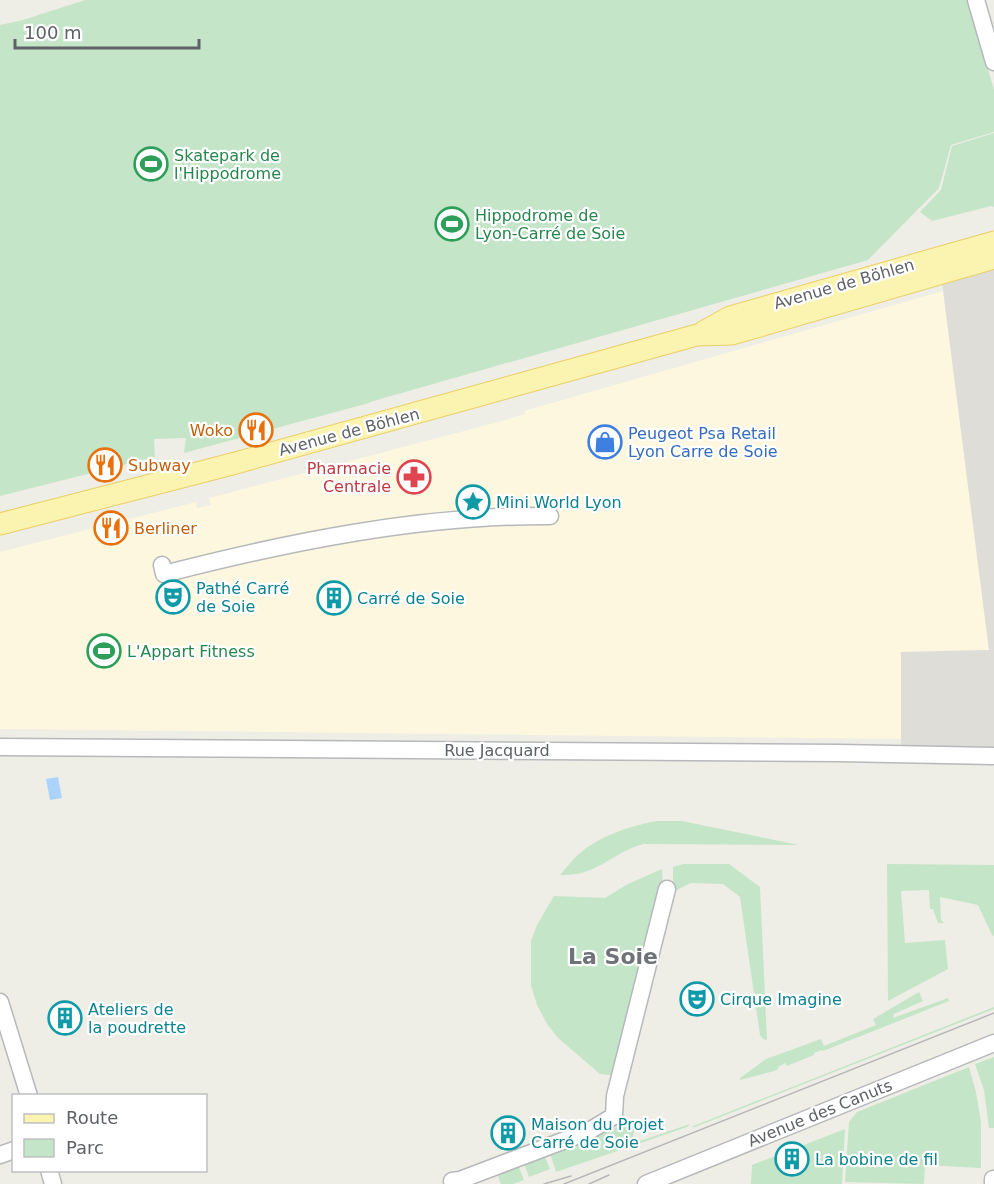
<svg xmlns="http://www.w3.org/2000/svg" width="994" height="1184" viewBox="0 0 994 1184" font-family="'DejaVu Sans',sans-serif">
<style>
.commercial{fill:#fcf7de}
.industrial{fill:#deddd8}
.green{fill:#c4e5c7}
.water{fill:#abd3fb}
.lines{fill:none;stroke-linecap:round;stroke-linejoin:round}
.minor-casing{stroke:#b6b8bc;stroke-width:19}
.major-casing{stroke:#eace64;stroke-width:23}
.minor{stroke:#fff;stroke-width:16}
.major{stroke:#fbf4b0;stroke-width:21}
.tram{stroke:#b6b7b7;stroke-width:1.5}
.labels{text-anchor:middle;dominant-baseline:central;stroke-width:4.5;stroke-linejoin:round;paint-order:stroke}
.leisure-label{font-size:16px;fill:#27864d;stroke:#fff;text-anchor:start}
.street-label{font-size:16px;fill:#5e6166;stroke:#fff}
.food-label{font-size:16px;fill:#c56008;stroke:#fff;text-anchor:start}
.shop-label{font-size:16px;fill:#366cbe;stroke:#fff;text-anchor:start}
.health-label{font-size:16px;fill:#be3a42;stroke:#fff;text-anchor:end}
.culture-label{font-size:16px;fill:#0d838f;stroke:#fff;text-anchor:start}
.district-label{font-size:22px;font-weight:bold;fill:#6f7378;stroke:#fff}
</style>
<rect width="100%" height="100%" fill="#efeee6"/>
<path class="commercial" d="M943 291 989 650 901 652V739L0 729V552L196 502 197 508 211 505 209 498 502 421 525 414 524 411Z"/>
<path class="industrial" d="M994 267V748H901V652L989 650 942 282Z"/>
<path class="green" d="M85 0H968L994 90V132L951 145 939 188 868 260 370 402 369 403 184 453 186 438 154 439 155 457 0 496V25L23 20Z
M994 133V207L991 206 932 221 920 212 941 190 952 146Z
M656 821H682L799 845 644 844C612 852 597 877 560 875 566 868 572 860 579 854 601 835 628 827 656 821Z
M684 864H729L760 887 767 1040 763 1039 760 1035 740 897 723 884 691 883 673 892V867Z
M887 864 994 865V936L992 935 978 905 940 897 941 920 944 923H938L933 909H930L929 890 901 891 905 943 945 940 948 969 888 1001Z
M662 869 663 891 626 1077 600 1074 558 1038 547 1024 537 1005 531 985V941L537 925 554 896 605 898 626 885Z
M919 992 923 1001 894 1014 893 1018 948 998 949 1001 823 1051 822 1050 814 1053V1055L787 1066 785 1063 778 1067V1069L774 1071 740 1080V1078L766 1059 821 1039 824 1046 876 1025 873 1019Z
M994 1007V1009L695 1127H691Z
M994 1057V1128H989L984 1090 975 1064Z
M969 1067 976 1092 981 1122V1168L925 1165 924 1184 845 1182 849 1122 857 1112Z
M637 1119 631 1144 690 1124 687 1127 556 1172 550 1153Z
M845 1129 842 1184H751L752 1165Z
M544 1155 550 1169 529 1177 524 1163Z
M518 1165 524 1180 513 1184H501L497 1173Z"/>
<path class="water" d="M58 777 62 798 50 800 46 779Z"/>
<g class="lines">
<defs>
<path id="minor" d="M976 0 994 62
M162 565 164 574C288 542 421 515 550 516
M0 747 839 753 994 756
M0 1002 29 1096
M0 1155 14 1150
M49 1170 53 1184
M452 1181 460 1180 589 1131 614 1116 615 1096 667 889
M646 1184 994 1043
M993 1184V1179"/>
<path id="major" d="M703 332 730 317 994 242
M0 524 232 464 697 335 732 334 994 258"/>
</defs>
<use href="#minor" class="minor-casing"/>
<use href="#major" class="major-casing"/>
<use href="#minor" class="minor"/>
<use href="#major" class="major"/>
<path class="tram" d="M544 1184 571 1176
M564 1184 994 1013
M589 1184 609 1175"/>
</g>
<defs>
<symbol id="stadium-ring" viewBox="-11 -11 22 22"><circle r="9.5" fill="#fff" stroke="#2e9e5b" stroke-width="1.5"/><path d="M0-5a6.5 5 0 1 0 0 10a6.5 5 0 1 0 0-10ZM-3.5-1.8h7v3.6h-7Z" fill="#2e9e5b"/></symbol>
<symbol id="restaurant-ring" viewBox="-11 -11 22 22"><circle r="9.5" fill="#fff" stroke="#e8710a" stroke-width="1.5"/><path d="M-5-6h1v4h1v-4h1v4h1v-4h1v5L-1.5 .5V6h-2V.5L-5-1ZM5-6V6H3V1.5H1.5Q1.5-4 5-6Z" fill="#e8710a"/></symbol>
<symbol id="shop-ring" viewBox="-11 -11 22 22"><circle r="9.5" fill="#fff" stroke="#3f7fe0" stroke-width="1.5"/><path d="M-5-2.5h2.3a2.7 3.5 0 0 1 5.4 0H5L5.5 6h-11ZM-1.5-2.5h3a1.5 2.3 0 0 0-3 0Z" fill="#3f7fe0"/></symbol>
<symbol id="pharmacy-ring" viewBox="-11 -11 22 22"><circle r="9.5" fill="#fff" stroke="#e0444e" stroke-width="1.5"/><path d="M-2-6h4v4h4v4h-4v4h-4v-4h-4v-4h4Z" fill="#e0444e"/></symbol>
<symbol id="sight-ring" viewBox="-11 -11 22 22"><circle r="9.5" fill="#fff" stroke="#0f9aa8" stroke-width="1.5"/><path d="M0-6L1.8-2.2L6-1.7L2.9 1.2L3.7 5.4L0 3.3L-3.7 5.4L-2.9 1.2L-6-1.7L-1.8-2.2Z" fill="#0f9aa8"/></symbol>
<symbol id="theatre-ring" viewBox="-11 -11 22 22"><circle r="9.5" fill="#fff" stroke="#0f9aa8" stroke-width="1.5"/><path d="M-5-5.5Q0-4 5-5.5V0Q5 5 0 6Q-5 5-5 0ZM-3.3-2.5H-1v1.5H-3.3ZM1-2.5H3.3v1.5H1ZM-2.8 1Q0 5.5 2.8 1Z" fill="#0f9aa8"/></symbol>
<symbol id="building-ring" viewBox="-11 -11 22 22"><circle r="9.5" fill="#fff" stroke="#0f9aa8" stroke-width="1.5"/><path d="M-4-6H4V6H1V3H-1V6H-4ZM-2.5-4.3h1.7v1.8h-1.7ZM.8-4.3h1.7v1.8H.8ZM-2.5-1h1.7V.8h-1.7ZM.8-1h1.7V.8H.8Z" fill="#0f9aa8"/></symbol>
</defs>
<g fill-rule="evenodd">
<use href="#stadium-ring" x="132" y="145" width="38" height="38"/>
<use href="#stadium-ring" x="433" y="205" width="38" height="38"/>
<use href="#restaurant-ring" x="237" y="411" width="38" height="38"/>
<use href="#shop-ring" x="586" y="423" width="38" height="38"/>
<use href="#restaurant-ring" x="86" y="446" width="38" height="38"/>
<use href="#pharmacy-ring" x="395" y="458" width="38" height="38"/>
<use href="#sight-ring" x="454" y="483" width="38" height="38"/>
<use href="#restaurant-ring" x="92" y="509" width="38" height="38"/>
<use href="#theatre-ring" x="154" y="578" width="38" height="38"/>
<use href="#building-ring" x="315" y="579" width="38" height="38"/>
<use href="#stadium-ring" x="85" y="632" width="38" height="38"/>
<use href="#theatre-ring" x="678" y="980" width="38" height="38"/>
<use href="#building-ring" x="46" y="999" width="38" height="38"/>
<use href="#building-ring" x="489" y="1114" width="38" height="38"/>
<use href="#building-ring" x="773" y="1140" width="38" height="38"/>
</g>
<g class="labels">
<g class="leisure-label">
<text x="174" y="155">Skatepark de<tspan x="174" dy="18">l'Hippodrome</tspan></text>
<text x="475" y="215">Hippodrome de<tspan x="475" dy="18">Lyon-Carré de Soie</tspan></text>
<text x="127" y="651">L'Appart Fitness</text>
</g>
<g class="street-label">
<text transform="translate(844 284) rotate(-16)">Avenue de Böhlen</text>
<text transform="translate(349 432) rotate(-15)">Avenue de Böhlen</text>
<text x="497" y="750">Rue Jacquard</text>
<text transform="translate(820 1113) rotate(-22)">Avenue des Canuts</text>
</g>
<g class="food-label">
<text x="233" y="430" text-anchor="end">Woko</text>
<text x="128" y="465">Subway</text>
<text x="134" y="528">Berliner</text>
</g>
<g class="shop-label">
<text x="628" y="433">Peugeot Psa Retail<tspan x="628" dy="18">Lyon Carre de Soie</tspan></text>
</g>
<g class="health-label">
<text x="391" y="468">Pharmacie<tspan x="391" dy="18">Centrale</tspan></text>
</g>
<g class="culture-label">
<text x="496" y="502">Mini World Lyon</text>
<text x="196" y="588">Pathé Carré<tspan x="196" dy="18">de Soie</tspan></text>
<text x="357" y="598">Carré de Soie</text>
<text x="720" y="999">Cirque Imagine</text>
<text x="88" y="1009">Ateliers de<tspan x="88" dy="18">la poudrette</tspan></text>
<text x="531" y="1124">Maison du Projet<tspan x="531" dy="18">Carré de Soie</tspan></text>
<text x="815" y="1159">La bobine de fil</text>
</g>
<g class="district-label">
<text x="613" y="956">La Soie</text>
</g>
</g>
<rect x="12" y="1094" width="195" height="78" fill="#ffffff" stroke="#bfc0c2" stroke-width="1.5"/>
<rect x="24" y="1114" width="30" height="9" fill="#fbf4b0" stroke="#bfc0c2" stroke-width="1.5"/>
<text x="66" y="1124" font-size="18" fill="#5e6166">Route</text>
<rect x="24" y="1139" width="30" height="18" fill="#c4e5c7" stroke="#bfc0c2" stroke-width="1.5"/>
<text x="66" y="1154" font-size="18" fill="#5e6166">Parc</text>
<path d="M15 39v9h184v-9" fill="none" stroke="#5e6166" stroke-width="3"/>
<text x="24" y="39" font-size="18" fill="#5e6166" stroke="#ffffff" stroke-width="4.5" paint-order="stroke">100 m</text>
</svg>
